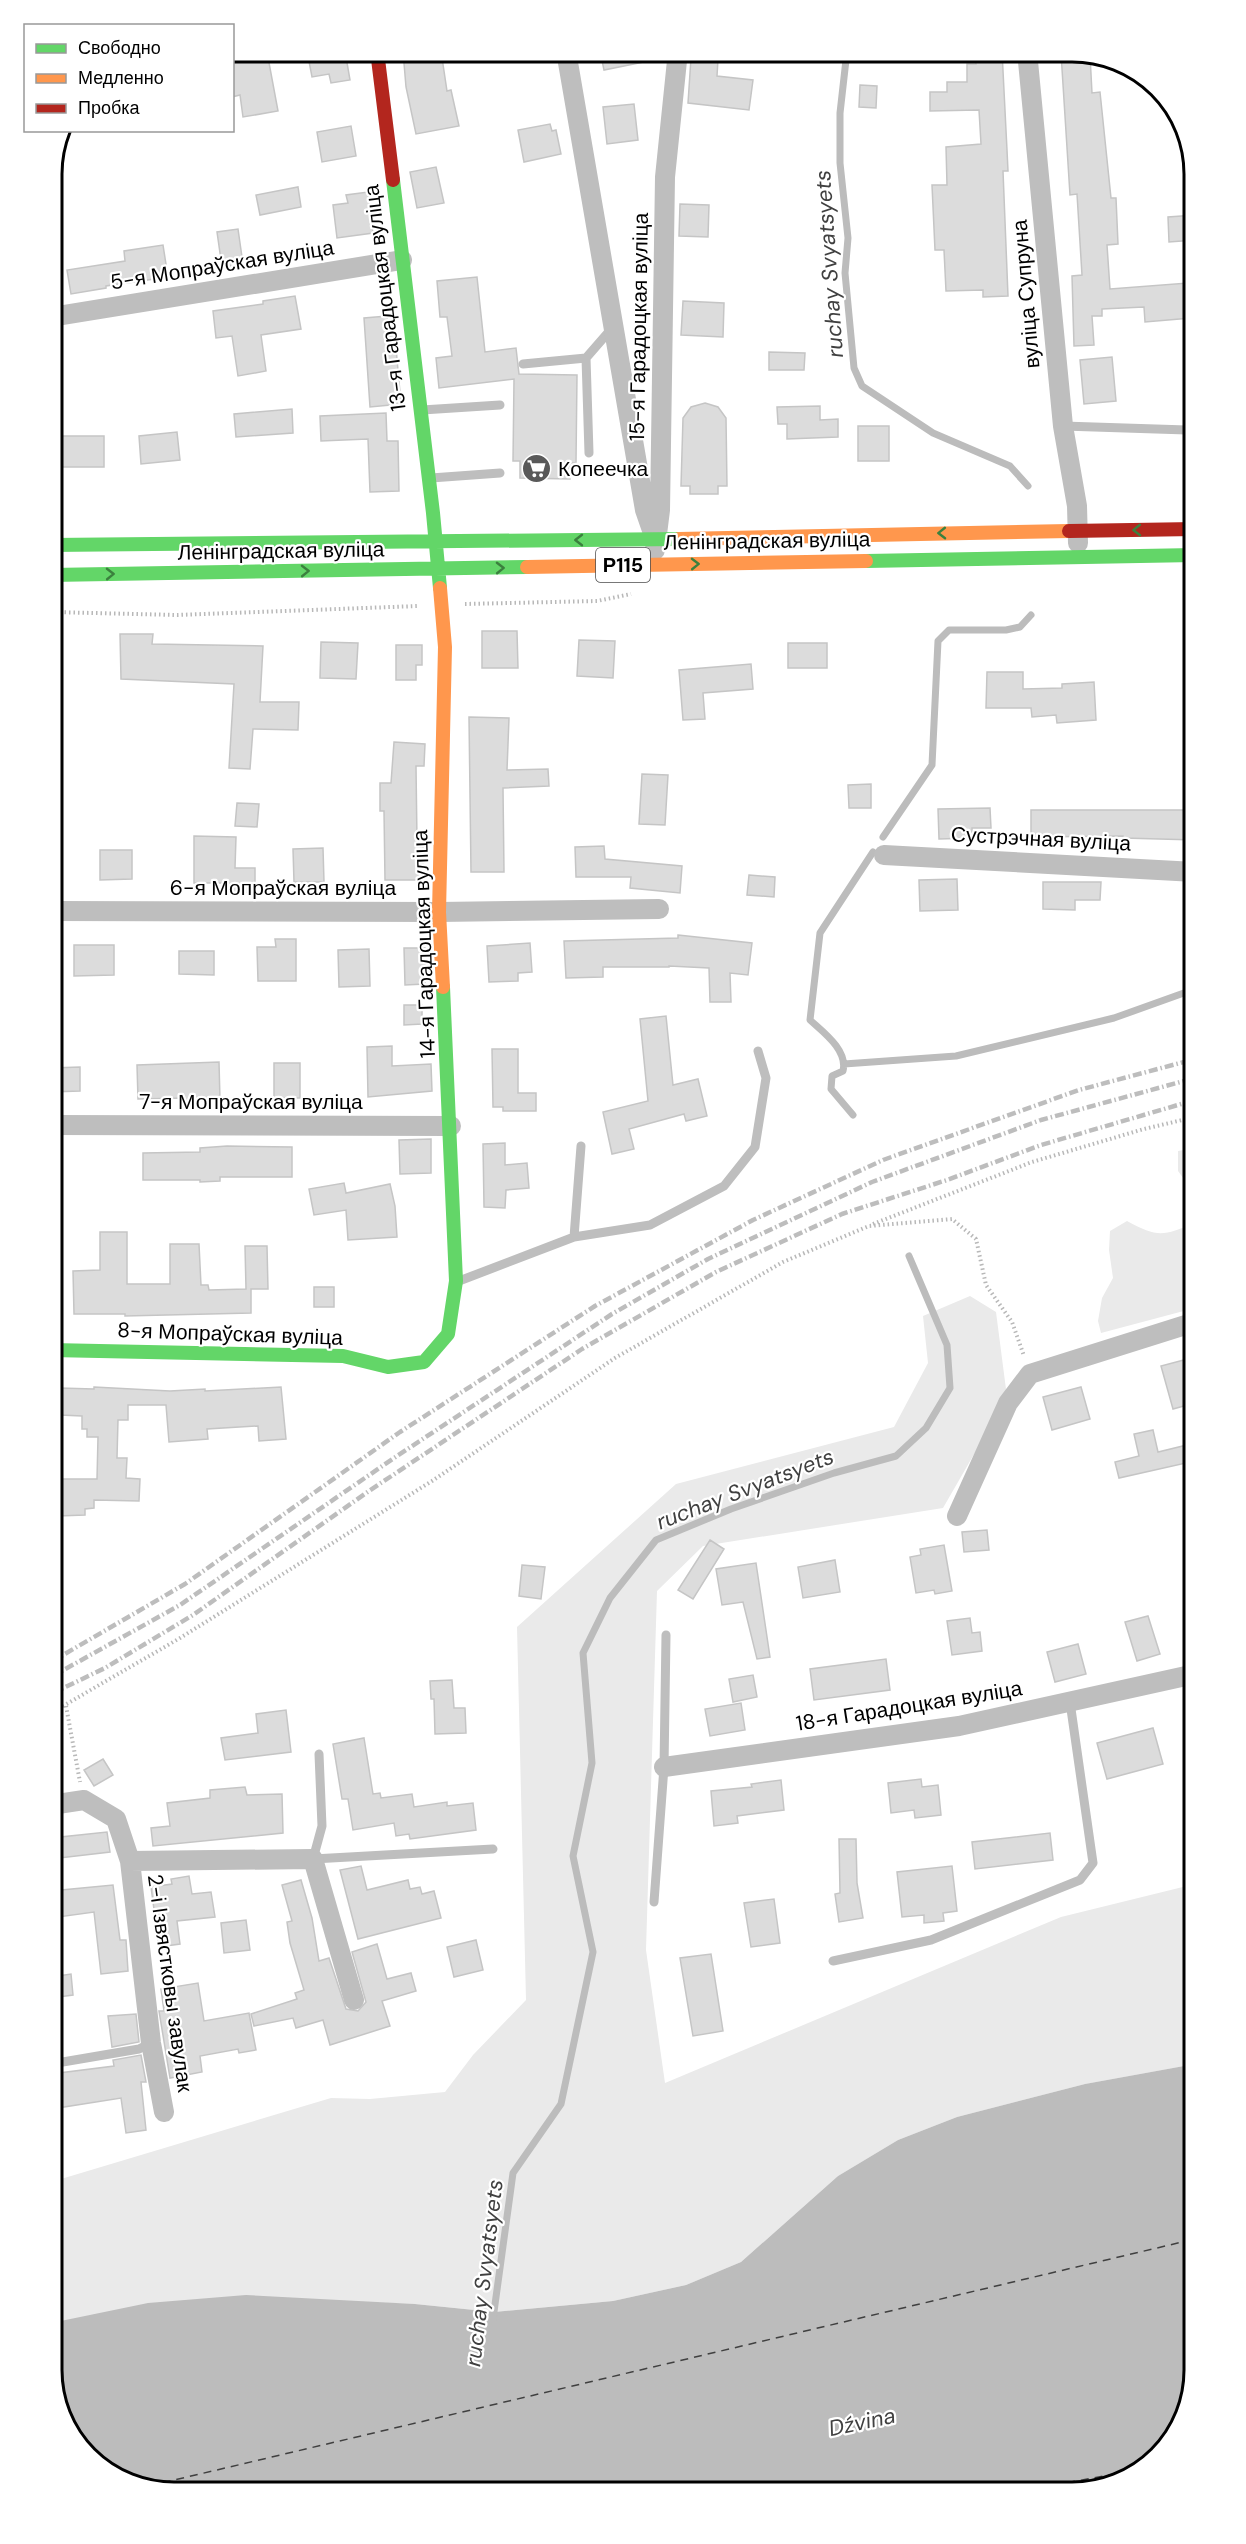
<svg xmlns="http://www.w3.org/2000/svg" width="1246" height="2544" viewBox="0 0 1246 2544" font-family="'DM Sans',sans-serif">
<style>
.green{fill:#eaeaea}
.water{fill:#bcbcbc}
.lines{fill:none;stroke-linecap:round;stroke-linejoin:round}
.stream{stroke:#bcbcbc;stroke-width:7}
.ferry{stroke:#404040;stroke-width:1.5;stroke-dasharray:8 6;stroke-linecap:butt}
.building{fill:#dcdcdc;stroke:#c5c5c5;stroke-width:1.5}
.path{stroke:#b8b8b8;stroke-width:4;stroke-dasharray:1.5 3;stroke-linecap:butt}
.lane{stroke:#bebebe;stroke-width:9}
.street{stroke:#bebebe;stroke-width:20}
.fast{stroke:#63d668;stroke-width:14}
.slow{stroke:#ff974d;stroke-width:14}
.jam{stroke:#b3261e;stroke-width:14}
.rail{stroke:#bdbdbd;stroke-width:4.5;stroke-dasharray:9 3 1.5 3;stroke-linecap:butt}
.oneway{stroke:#3b803e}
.labels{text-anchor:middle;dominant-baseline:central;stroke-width:4.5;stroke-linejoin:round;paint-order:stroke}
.shield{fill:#fff;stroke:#4c4c4c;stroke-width:1.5}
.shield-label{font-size:20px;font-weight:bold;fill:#000}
.street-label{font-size:21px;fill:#000;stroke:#fff}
.poi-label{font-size:21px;fill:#000;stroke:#fff;text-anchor:start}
.water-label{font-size:22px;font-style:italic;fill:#404040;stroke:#fff}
.rim{fill:none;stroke:#000;stroke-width:3}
</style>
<rect width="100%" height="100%" fill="#fff"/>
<path class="green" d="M1195 1148V1194L1178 1171V1151Z
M1127 1221C1158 1238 1163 1236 1195 1223V1308L1101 1333 1098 1321 1102 1298 1113 1278 1109 1250 1110 1231Z
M970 1296 996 1312 1007 1397 943 1508 703 1546 657 1591 646 1950 665 2083 1061 1917 1195 1884V2064L1085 2084 957 2117 898 2140 838 2176 741 2262 686 2285 613 2301 494 2312 415 2304 335 2301 51 2323V2182L331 2098 370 2099 445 2092 473 2055 526 2000 517 1627 676 1484 894 1427 928 1363 923 1316Z"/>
<path class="water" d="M1195 2064V2371L1174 2439 1119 2484 1072 2493H166L99 2468 60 2417 51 2370V2323L148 2303 246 2295 415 2304 494 2312 613 2301 686 2285 741 2262 838 2176 898 2140 957 2117 1085 2084Z"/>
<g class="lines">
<path class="stream" d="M847 51 840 113V163L848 238 845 273 854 368 862 386 933 433 1010 466 1028 486
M883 837 932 765 938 641 949 630H1006L1020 627 1031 615
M844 1064 956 1056 1114 1018 1195 989
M853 1115 831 1089 832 1076 843 1071C848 1050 823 1032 810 1020L820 933 873 852
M493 2319 513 2173 561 2104 593 1952 573 1856 592 1763 583 1653 610 1598 656 1540 731 1509 834 1473 896 1456 926 1428 950 1388 947 1345 909 1256"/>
<path class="ferry" d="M149 2486 1195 2239
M1012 2493 1136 2470"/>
</g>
<path class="building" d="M307 51H345L350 80 331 83 329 74 312 77Z
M403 51H441L447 91 451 90 459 126 416 134 406 87Z
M600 51H653L654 60 604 70Z
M975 51H1002L1007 150 1008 171H1003L1008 296 983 297V290L946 291 944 250H935L932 185H947L946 147 981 144 979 110 930 111V92H947V82H967V64H976Z
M267 52 278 111 243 117 240 95 232 97V59Z
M1081 52 1090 55 1092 93 1100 92 1111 198H1116L1118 244 1107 245 1110 289 1188 283 1191 318 1145 322 1144 307 1102 309V316H1092L1094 345 1074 346 1072 276 1082 275 1077 194 1070 195 1061 53Z
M691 58 718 59 717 76 753 80 749 110 688 103Z
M860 85 877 86 876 108 859 107Z
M634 104 638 140 607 144 603 107Z
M550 124 552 131 556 130 561 154 524 162 518 130Z
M351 126 356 156 322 162 317 132Z
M436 167 444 203 417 208 410 172Z
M298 187 301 207 260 215 256 195Z
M368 192 373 233 337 238 333 205 348 203 346 195Z
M680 204 709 205 708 237 679 236Z
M1195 215V240L1169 242 1168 217Z
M238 229 243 264 222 267 217 232Z
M163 245 168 277 106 286V288L71 294 67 270 125 261 124 251Z
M477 277 485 352 516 348 519 374 577 375 576 463H570V479L520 478V461H513L514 379 439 388 436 358 452 356 447 317H440L437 281Z
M295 296 301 329 261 335 266 371 238 376 232 336 216 338 213 311 263 304V301Z
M683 301 724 303 723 337 681 335Z
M387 316 388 325H394L401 404 370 407 364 318Z
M769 352 805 353 804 370H769Z
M1112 357 1116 401 1084 404 1080 360Z
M705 403 718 407 726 418 727 486H718V494H690V486H681L683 418 691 407Z
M820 406V420L838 419V437L787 439V424H778L777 407Z
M292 409 293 433 236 437 234 414Z
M386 413 387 441H398L399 491 370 492 368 439 321 441 320 416Z
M858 426H889V461H858Z
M177 432 180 460 141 464 139 436Z
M62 436H104V467H62Z
M482 631H517L518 668H482Z
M120 634H153L152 644 263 646 260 702H299L298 730 253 729 250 769 229 768 234 684 121 679Z
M579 640 615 641 613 678 577 676Z
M321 642 358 643 356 679 320 678Z
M788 643H827V668H788Z
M396 645H422V665H416V680H396Z
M751 664 753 689 703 693 705 719 683 720 679 670Z
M987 672H1023V689L1062 688V684L1094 682 1096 720 1057 723 1056 715 1032 717 1031 708H986Z
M469 717 509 718 507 770 548 769 549 786 503 788 504 872H471Z
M394 742 425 744 424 766H416L417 841H423V880H385L384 811H380V783H391Z
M642 774 668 775 665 825 639 824Z
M871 784V808H849L848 785Z
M237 803 259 804 257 827 235 826Z
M990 808 991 828H972V838L939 839 938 809Z
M1031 810H1195V840L1123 838V836L1031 837Z
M194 836 236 837 235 868H255V892L229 893V883H194Z
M604 846 605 859 682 866 680 893 630 888 631 877H576L575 847Z
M323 848 324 882H294L293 849Z
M100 850H132V879L100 880Z
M749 875 775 877 774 897 747 895Z
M957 879 958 910 920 911 919 880Z
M1043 882H1101L1100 900H1075V910L1043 909Z
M678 935 752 943 748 975 730 973 731 1002H710L709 968 669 966V967H603V977L566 978 564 941 678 938Z
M275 939H296V981H258L257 947H276Z
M530 943 532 972 518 973V981L489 982 487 946Z
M74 945H114V975L74 976Z
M404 948H425V984L405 985Z
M369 949 370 986 339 987 338 950Z
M179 951H214V975L179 974Z
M404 1005H422V1024L404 1025Z
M666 1016 673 1085 698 1079 707 1116 686 1121 684 1114 629 1129 634 1149 612 1154 603 1112 648 1101 640 1019Z
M392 1046V1066L431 1064 432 1091 368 1097 367 1047Z
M492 1049H518V1093H536V1111H503V1107H493Z
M219 1062 220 1100 184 1101V1098L138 1099 137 1065Z
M274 1063H300V1098H274Z
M80 1067V1091L51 1092V1068Z
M431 1139V1173L400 1174 399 1140Z
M505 1143V1165L527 1163 529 1188 506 1190 505 1208 484 1207 483 1144Z
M227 1146 292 1147V1177H220V1181L200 1182V1180H143V1153L200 1152V1148Z
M344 1183 346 1193 390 1184 395 1206 397 1237 348 1240 346 1210 314 1215 309 1189Z
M100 1232H127V1284H170V1244H199L201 1285H208L209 1290 246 1289 245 1246H267L268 1289H251V1313L125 1316V1314H74L73 1271 100 1270Z
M314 1287H334V1307H314Z
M1195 1357V1403L1173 1409 1161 1366Z
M94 1387 170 1391 205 1389V1391L281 1387 286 1439 259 1441 258 1426 207 1429 208 1439 169 1442 166 1405H128V1420H118L117 1458H127L126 1478 140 1479 139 1501 94 1500V1508L85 1509V1515L58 1516V1511H51V1479H97L98 1437H87V1429H82V1416L60 1415V1388L94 1389Z
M1081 1387 1090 1419 1052 1430 1043 1397Z
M1153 1430 1158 1452 1195 1443V1461L1119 1478 1115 1462 1139 1456 1134 1434Z
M987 1530 989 1550 964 1552 962 1532Z
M710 1540 724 1549 693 1599 678 1590Z
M944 1545 952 1591 935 1594 934 1590 916 1593 910 1557 921 1555 920 1549Z
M835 1560 840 1592 803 1598 798 1567Z
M756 1563 770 1657 757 1659 743 1602 722 1605 716 1569Z
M522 1565 545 1567 541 1599 519 1596Z
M1148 1616 1160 1654 1137 1661 1125 1622Z
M970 1618 972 1633 980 1632 982 1651 952 1655 947 1621Z
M1078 1644 1086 1674 1055 1682 1047 1652Z
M886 1659 890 1690 814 1700 810 1669Z
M753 1675 757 1697 733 1702 729 1679Z
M452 1680 454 1708H465L466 1733 435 1734 434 1699H431L430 1681Z
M741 1703 745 1730 710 1736 705 1709Z
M286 1710 291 1752 225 1760 221 1738 258 1733 256 1714Z
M1153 1728 1163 1764 1107 1779 1097 1743Z
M364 1738 373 1794 380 1793 381 1798 412 1794 414 1807 447 1802V1806L473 1803 476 1830 410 1839 409 1834 396 1836 394 1823 353 1830 348 1799H342L333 1744Z
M103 1759 113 1775 94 1786 84 1770Z
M921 1779 922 1787 938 1785 941 1815 915 1818 914 1810 891 1813 888 1783Z
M781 1780 784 1810 737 1816 738 1823 714 1826 711 1791 752 1787 751 1784Z
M245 1787 247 1795 282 1794 283 1833 153 1846 151 1828 170 1826 167 1803 210 1798V1790Z
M107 1832 110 1852 51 1859V1838Z
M1050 1833 1053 1860 975 1869 972 1842Z
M839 1839H856L857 1883 863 1918 839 1922 835 1894 840 1893Z
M361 1866 367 1890 408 1880 410 1889 420 1887 422 1894 434 1891 441 1918 358 1939 340 1870Z
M952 1866 957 1911 943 1913 944 1921 924 1923V1915L902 1917 897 1872Z
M189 1876 192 1894 211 1892 215 1917 177 1921 180 1944 159 1947 151 1887 172 1884 171 1879Z
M301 1880 312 1918 319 1961 329 1958 346 2009 358 2011 366 2002 352 1952 377 1944 387 1979 411 1973 416 1991 382 2001 390 2026 330 2045 323 2020 296 2028 293 2018 254 2026 251 2014 297 1999 295 1993 304 1990 290 1943 287 1922 292 1921 282 1885Z
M113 1885 120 1940H126L128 1971 101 1974 94 1912 51 1918V1891Z
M774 1899 780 1943 751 1947 744 1903Z
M246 1920 250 1950 224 1953 221 1923Z
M476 1940 483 1970 454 1977 447 1947Z
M711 1954 723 2031 693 2036 680 1958Z
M71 1974 73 1995 51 1998V1977Z
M198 1983 204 2021 249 2013 256 2050 239 2053 238 2049 200 2056 202 2072 170 2078 159 2011H164L161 1989Z
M136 2014 139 2042 112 2047 108 2016Z
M141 2055 146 2082H141L146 2130 126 2133 121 2098 51 2109V2074L114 2066 113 2060Z"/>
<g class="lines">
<path class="path" d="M465 604 597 601 631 594
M51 612 177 615 418 606
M873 1224 1032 1162 1144 1129 1195 1117
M66 1706 80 1782
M51 1713 180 1638 432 1481 615 1358 783 1262 869 1226 952 1219 976 1239 986 1285 1012 1322 1024 1356"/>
<path class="lane" d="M523 364 586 358
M422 410 500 405
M1063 426 1187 430
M589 453 586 358 613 327
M431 478 500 473
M574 1237 581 1146
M459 1281 574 1237 650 1225 724 1186 755 1147 766 1078 758 1051
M319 1754 322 1826 313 1859 493 1849
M654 1902 664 1767 666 1635
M833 1961 931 1940 1080 1880 1093 1863 1070 1702
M51 2064 139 2049 151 2043"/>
<path class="street" d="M566 51 645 510 654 536
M1027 51 1063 426 1077 506 1078 543
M51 317 402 260
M655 550 660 510 665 177 678 51
M884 855 1195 872
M51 911 439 912 659 909
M51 1125 451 1126
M957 1516 1008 1403 1030 1374 1195 1322
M664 1767 959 1726 1195 1674
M51 1805 84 1800 116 1819 130 1861 151 2043 164 2112
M130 1861 313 1859 354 2000"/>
<path class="fast" d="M393 180 433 513 440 588
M51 545 679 539
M866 561 1195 555
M51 575 527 567
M51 1350 343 1356 388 1367 424 1362 448 1334 456 1281 443 987"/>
<path class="slow" d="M679 539 1069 531
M527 567 866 561
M440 588 445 647 439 912 443 987"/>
<path class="jam" d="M377 51 393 180
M1069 531 1195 529"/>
<path class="rail" d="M51 1662 185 1584 400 1432 595 1306 753 1220 883 1160 1079 1090 1195 1059
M51 1677 180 1605 394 1458 612 1314 708 1259 872 1182 1041 1120 1195 1078
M51 1694 105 1668 193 1615 369 1491 582 1349 716 1272 842 1214 947 1180 1041 1145 1195 1100"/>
</g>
<defs><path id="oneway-chevron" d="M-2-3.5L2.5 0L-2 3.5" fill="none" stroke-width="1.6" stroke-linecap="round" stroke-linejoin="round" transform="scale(1.5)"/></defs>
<g class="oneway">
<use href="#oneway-chevron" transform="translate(1137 530) rotate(179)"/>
<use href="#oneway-chevron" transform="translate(942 533) rotate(179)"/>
<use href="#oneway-chevron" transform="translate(579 540) rotate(180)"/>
<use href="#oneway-chevron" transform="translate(695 564) rotate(-1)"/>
<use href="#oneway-chevron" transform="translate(500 568) rotate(-1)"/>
<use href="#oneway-chevron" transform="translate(305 571) rotate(-1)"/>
<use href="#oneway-chevron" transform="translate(110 574) rotate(-1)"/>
</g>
<defs>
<symbol id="supermarket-disc" viewBox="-11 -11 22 22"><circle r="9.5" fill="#595959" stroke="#fff"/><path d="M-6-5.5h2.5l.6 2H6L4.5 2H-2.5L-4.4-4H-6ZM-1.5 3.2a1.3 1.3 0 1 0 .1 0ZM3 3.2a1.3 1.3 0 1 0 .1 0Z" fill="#fff"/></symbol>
</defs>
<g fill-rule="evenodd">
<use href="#supermarket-disc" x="520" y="452" width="33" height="33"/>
</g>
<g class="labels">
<rect class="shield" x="596" y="548" width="54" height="34" rx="4.5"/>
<g class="shield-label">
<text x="623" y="565">Р115</text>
</g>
<g class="street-label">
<text transform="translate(222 265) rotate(-9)">5-я Мопраўская вуліца</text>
<text transform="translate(1026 294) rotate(-95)">вуліца Супруна</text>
<text transform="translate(385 298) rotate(-97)">13-я Гарадоцкая вуліца</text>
<text transform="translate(639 327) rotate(-89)">15-я Гарадоцкая вуліца</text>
<text transform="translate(767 541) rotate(-1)">Ленінградская вуліца</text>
<text transform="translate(281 551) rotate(-1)">Ленінградская вуліца</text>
<text transform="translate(1041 839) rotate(3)">Сустрэчная вуліца</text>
<text x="283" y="888">6-я Мопраўская вуліца</text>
<text transform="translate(424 944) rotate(-92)">14-я Гарадоцкая вуліца</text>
<text x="251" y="1102">7-я Мопраўская вуліца</text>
<text transform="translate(230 1334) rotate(2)">8-я Мопраўская вуліца</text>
<text transform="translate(909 1706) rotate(-9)">18-я Гарадоцкая вуліца</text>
<text transform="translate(170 1983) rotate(82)">2-і Ізвястковы завулак</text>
</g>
<g class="poi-label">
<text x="558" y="469">Копеечка</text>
</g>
<g class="water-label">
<text transform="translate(829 264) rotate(-94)">ruchay Svyatsyets</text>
<text transform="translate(745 1489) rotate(-21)">ruchay Svyatsyets</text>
<text transform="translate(484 2273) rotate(-83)">ruchay Svyatsyets</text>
<text transform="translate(862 2422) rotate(-12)">Dźvina</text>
</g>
</g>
<path d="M0 0H1246V2544H0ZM174 62H1072A112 112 0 0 1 1184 174V2370A112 112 0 0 1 1072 2482H174A112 112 0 0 1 62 2370V174A112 112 0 0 1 174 62Z" fill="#fff" fill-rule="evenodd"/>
<path class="rim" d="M174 62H1072A112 112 0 0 1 1184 174V2370A112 112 0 0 1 1072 2482H174A112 112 0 0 1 62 2370V174A112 112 0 0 1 174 62Z"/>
<rect x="24" y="24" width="210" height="108" fill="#ffffff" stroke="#999999" stroke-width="1.5"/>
<rect x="36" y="44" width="30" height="9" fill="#63d668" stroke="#999999" stroke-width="1.5"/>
<text x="78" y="54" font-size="18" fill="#000000">Свободно</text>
<rect x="36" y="74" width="30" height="9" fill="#ff974d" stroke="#999999" stroke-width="1.5"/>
<text x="78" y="84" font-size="18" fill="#000000">Медленно</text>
<rect x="36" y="104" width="30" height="9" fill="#b3261e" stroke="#999999" stroke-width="1.5"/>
<text x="78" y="114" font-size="18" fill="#000000">Пробка</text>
</svg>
